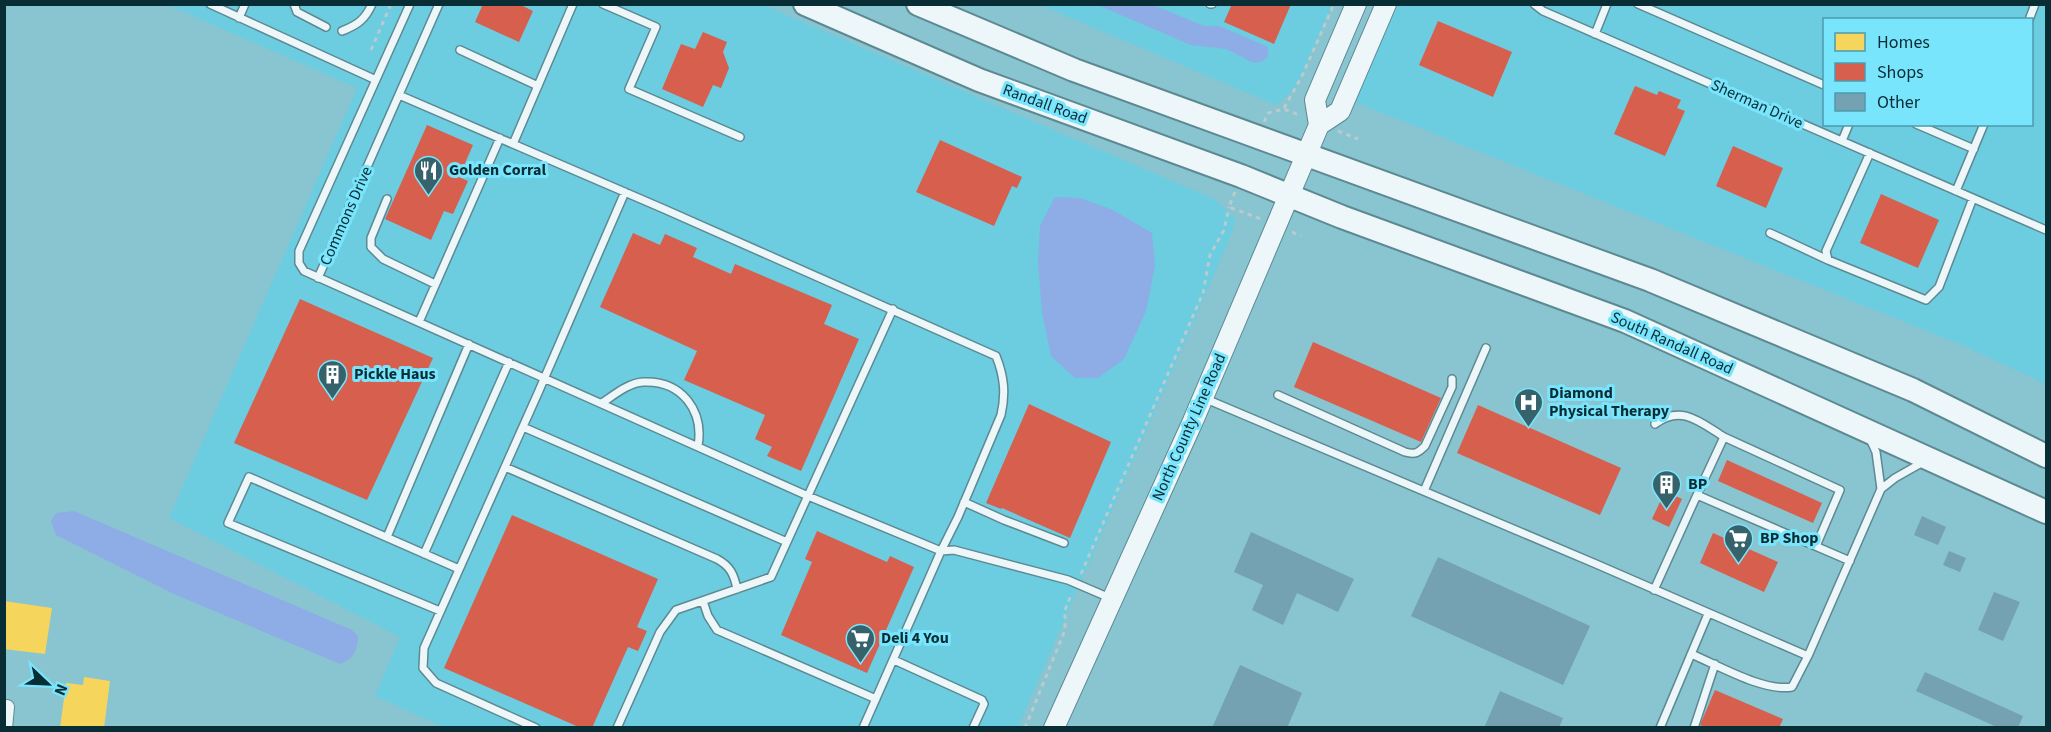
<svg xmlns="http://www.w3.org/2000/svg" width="2051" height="732" viewBox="0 0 2051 732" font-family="'Source Sans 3',sans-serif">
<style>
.built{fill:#6ccce0;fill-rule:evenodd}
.water{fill:#8eace6}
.homes{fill:#f6d55c}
.shops{fill:#d6604d}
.building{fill:#74a2b2}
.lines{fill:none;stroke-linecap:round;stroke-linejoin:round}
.lane-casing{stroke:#5d8992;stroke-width:10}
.street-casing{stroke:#5d8992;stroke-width:16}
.secondary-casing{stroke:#5d8992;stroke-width:22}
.primary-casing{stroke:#5d8992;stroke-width:26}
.path{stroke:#b9cbce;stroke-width:3;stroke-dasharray:4.5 4.5;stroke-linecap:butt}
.lane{stroke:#edf6f8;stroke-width:7}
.street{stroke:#edf6f8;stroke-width:14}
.secondary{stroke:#edf6f8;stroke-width:20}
.primary{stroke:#edf6f8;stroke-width:22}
.labels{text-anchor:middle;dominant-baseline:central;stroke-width:6;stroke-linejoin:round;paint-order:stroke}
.street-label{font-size:16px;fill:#092d34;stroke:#79e5fd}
.poi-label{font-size:16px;font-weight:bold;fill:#092d34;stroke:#79e5fd;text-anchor:start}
</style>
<rect width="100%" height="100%" fill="#89c4d1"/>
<path class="built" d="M168 5H763L1214 199 1236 219 1229 240 1018 727 446 728 375 696 400 637 169 518 357 88Z
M1040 5H1332L1296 88 1276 105Z
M1397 5H2046V384L1957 343 1355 102ZM1824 20H2032V124H1824Z"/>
<path class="water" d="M1098 5H1153L1204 26H1219L1268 47V57L1263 61 1254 63 1226 49 1191 45Z
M1055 197 1080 198 1113 210 1152 233 1155 266 1146 311 1124 359 1098 378H1075L1051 356 1042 312 1038 262 1040 226Z
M74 511 352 630 358 636C357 652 354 658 340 664L174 594 56 535 51 521 56 513Z"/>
<path class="homes" d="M4 601 52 608 45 654 4 649Z
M84 677 110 681 104 728H60L66 683 83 685Z"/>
<path class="shops" d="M483 4H519L533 11 519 42 475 22Z
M1232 4H1291L1274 44 1224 22Z
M1438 21 1512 52 1493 97 1419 65Z
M703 32 727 42 723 52 729 68 721 88 713 85 703 107 662 89 681 44 695 49Z
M1635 86 1657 95 1659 91 1681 100 1677 108 1685 111 1665 156 1614 134Z
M427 125 473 145 459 177 468 181 453 214 444 211 431 240 385 219Z
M940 140 1022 177 1017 188 1012 186 994 226 916 192Z
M1733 146 1783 168 1766 208 1716 186Z
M1881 194 1939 220 1918 268 1860 243Z
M633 233 660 245 665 234 697 248 693 257 731 274 735 264 832 305 824 324 859 339 801 471 767 456 772 447 755 439 765 415 684 380 697 351 600 307Z
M300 299 433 358 367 500 234 443Z
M1313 342 1441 398 1421 442 1294 387Z
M1029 404 1111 442 1070 538 1002 508 1001 509 986 503Z
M1478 405 1621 468 1600 515 1457 453Z
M1727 460 1822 503 1813 523 1718 481Z
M1665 491 1682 499 1669 527 1652 519Z
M512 515 658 579 637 627 647 631 638 651 628 647 592 728H581L444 668Z
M817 531 887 562 890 556 914 567 867 673 781 635 812 562 805 559Z
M1713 533 1778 562 1764 592 1700 563Z
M1715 690 1783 719 1779 728H1707L1700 725Z"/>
<path class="building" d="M1922 516 1946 527 1938 545 1914 535Z
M1251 532 1354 579 1338 612 1297 593 1283 625 1252 610 1263 585 1234 572Z
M1949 551 1966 558 1960 572 1943 565Z
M1438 557 1590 626 1563 685 1411 616Z
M1994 592 2020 602 2003 641 1978 630Z
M1240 665 1302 693 1287 728H1212Z
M1925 672 2023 716 2018 728H1999L1916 691Z
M1500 691 1563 718 1559 728H1484Z"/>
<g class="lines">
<defs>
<path id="lane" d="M210 4 376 80
M294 4 297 12 326 27
M410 4 299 251V263L304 271 808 496 941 551 954 550 1068 580 1110 598
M603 4 656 27 629 89 740 137
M1210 4H1212
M1534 4 1543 11 2046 230
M1638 4 1824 85
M239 18 245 4
M2029 20 2035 4
M342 31C357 25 365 20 372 4
M1595 34 1607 4
M460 50 538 86
M399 95 664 209 996 356C1004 376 1006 393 1001 415L958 517 941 551 863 728
M1916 124 1974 149
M1842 141 1849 124
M513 144 573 4
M1870 153 1826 251 1828 260 1926 300 1939 287 1973 198
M1956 191 1984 124
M387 199 371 238V247L383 259 435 284
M1770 233 1828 260
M318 278 439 4
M419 322 500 138
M1278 395 1405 452C1415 455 1418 453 1425 446L1452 387V379
M1206 399 1596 564 1808 656 1881 489 1895 478 1925 461
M602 403C614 395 628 383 643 382 682 380 704 411 698 446
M1655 424C1681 404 1700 422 1724 437
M523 427 787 542
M1870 439 1876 452 1881 489
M505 467 717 559C730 566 734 574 737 589
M1424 491 1486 348
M1697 495 1724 437 1840 490 1816 546
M964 502 1004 520 1064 543
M387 537 469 344
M424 554 509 362
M1654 590 1697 495 1850 561
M703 601 708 616 717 630 876 699
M440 611 228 523 249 477 459 569
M1691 654C1718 665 1763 692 1792 687L1808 656
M894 660 982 700 984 704 973 728
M536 728 436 683 423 668 424 648 538 393 625 192
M617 728 660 632 676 610 771 577 893 309
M1660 728 1708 614
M1694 728 1715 664"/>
<path id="street" d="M5 728 7 707"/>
<path id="secondary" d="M1319 125 1315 100 1356 4
M1054 728 1193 421 1319 125 1340 111 1386 4"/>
<path id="primary" d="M805 4 979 80 1241 176 1342 217 1625 321 2046 512
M918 4 1074 70 1650 280 1913 390 2046 456"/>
</defs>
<use href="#lane" class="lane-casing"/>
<use href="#street" class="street-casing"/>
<use href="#secondary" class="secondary-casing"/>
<use href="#primary" class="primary-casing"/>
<path class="path" d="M371 50 391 4
M1284 108 1302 76 1334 4
M1264 122 1268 113 1284 109 1301 116
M1338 131 1358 139
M1235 192 1229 207 1261 219
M1292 232 1301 236
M1081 574 1203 293 1210 255 1224 230 1229 207
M1025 728 1065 630V610L1072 593"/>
<use href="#lane" class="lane"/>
<use href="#street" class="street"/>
<use href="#secondary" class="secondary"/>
<use href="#primary" class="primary"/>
</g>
<defs>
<symbol id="restaurant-pin" viewBox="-11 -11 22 30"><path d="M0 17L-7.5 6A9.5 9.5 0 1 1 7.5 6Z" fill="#36626b" stroke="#79e5fd"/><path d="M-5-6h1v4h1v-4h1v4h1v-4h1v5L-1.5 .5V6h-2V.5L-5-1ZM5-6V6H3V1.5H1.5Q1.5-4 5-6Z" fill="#fff"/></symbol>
<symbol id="building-pin" viewBox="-11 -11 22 30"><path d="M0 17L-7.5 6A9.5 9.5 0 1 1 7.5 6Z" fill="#36626b" stroke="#79e5fd"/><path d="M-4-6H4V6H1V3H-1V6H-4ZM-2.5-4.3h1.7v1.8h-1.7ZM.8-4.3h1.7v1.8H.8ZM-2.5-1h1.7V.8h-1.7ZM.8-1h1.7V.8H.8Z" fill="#fff"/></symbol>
<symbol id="hospital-pin" viewBox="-11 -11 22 30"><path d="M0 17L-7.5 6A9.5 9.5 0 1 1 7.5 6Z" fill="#36626b" stroke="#79e5fd"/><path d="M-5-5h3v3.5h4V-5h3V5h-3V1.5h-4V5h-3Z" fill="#fff"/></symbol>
<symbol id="supermarket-pin" viewBox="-11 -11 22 30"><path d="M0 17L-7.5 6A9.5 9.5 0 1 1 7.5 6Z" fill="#36626b" stroke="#79e5fd"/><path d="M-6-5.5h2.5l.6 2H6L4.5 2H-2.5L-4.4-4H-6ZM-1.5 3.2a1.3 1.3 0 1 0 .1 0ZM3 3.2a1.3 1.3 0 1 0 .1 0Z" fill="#fff"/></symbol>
</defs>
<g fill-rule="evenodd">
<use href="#restaurant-pin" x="412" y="154" width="33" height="45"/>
<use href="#building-pin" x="316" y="358" width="33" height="45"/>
<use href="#hospital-pin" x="1512" y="386" width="33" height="45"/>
<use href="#building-pin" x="1650" y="468" width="33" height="45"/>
<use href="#supermarket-pin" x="1722" y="522" width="33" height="45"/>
<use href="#supermarket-pin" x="844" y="622" width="33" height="45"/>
</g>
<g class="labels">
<g class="street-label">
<text transform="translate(1045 104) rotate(20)">Randall Road</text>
<text transform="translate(1757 104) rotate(24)">Sherman Drive</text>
<text transform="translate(346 216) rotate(-66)">Commons Drive</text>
<text transform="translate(1672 343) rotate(24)">South Randall Road</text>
<text transform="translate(1189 427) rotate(-66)">North County Line Road</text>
</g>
<g class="poi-label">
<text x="449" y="170">Golden Corral</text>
<text x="354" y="374">Pickle Haus</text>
<text x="1549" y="393">Diamond<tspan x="1549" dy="18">Physical Therapy</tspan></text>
<text x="1688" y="484">BP</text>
<text x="1760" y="538">BP Shop</text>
<text x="881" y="638">Deli 4 You</text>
</g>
</g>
<rect width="2051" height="732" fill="none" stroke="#092d34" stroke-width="12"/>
<rect x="1823" y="18" width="210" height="108" fill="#79e5fd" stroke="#4c9bad" stroke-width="1.5"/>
<rect x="1835" y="33" width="30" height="18" fill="#f6d55c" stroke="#4c9bad" stroke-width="1.5"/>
<text x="1877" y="48" font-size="18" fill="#092d34">Homes</text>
<rect x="1835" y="63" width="30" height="18" fill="#d6604d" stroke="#4c9bad" stroke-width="1.5"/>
<text x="1877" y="78" font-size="18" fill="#092d34">Shops</text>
<rect x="1835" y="93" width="30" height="18" fill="#74a2b2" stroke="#4c9bad" stroke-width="1.5"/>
<text x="1877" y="108" font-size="18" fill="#092d34">Other</text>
<g transform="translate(48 684) rotate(113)" stroke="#79e5fd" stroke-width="4.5" paint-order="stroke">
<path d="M0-4.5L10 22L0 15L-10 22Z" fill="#092d34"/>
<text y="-9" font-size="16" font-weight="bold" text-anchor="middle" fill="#092d34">N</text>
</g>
</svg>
